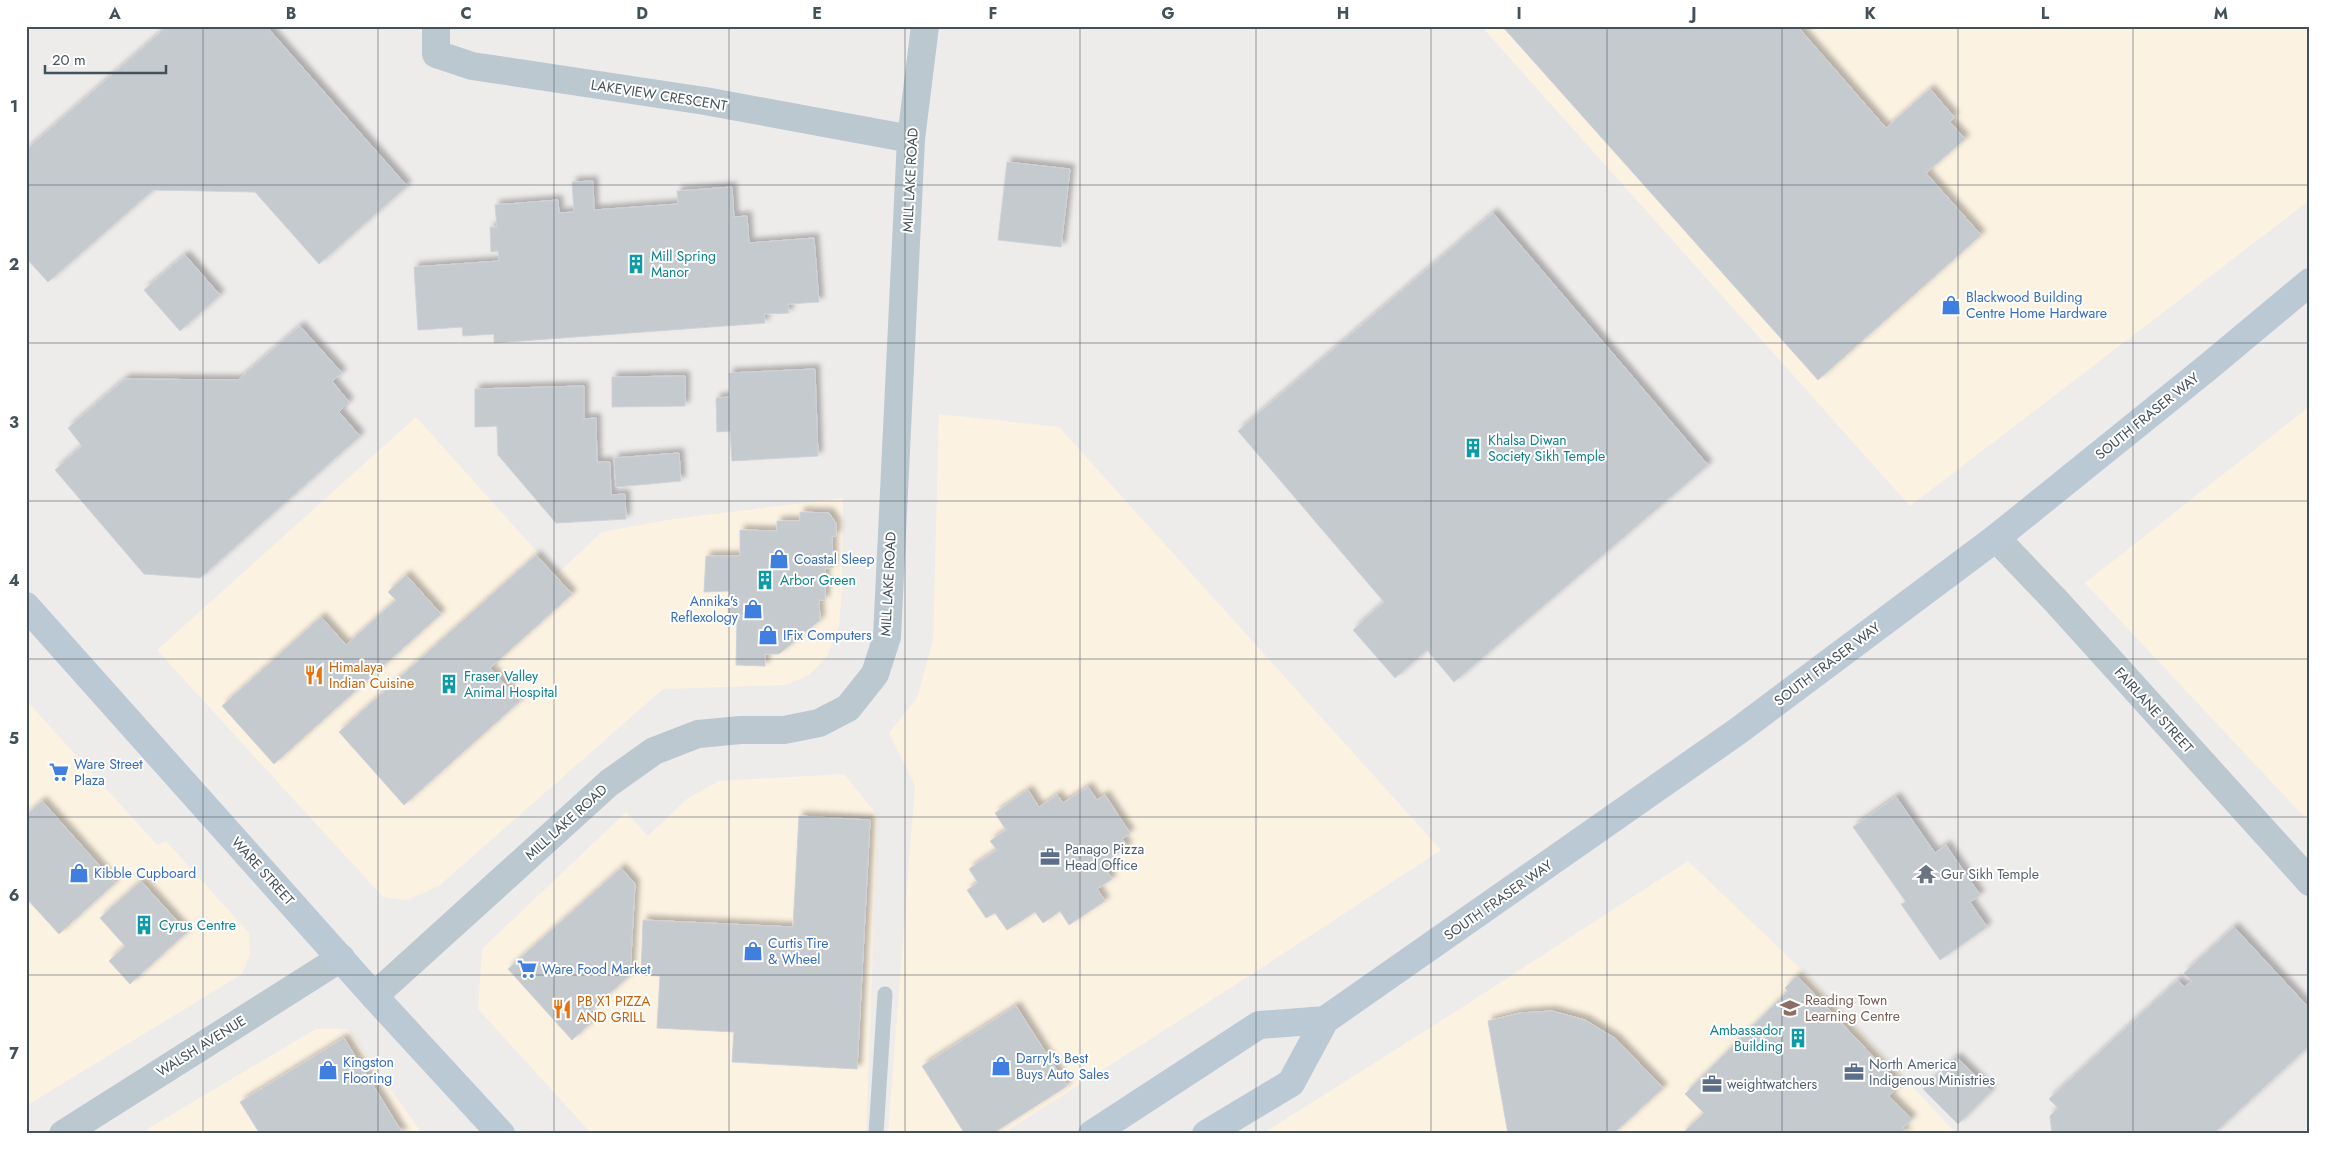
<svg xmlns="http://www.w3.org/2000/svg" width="2336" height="1160" viewBox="0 0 2336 1160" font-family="Jost,sans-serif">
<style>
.commercial{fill:#fcf2e2}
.building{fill:#c5cacf;stroke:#cfd2d8;filter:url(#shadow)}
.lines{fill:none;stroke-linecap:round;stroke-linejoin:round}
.lane{stroke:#bbc8cf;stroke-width:15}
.street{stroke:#bbc8cf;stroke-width:28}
.secondary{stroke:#bbc9d4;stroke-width:28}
.grid{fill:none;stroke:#435159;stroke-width:1;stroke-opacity:0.55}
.labels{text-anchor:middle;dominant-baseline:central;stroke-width:4;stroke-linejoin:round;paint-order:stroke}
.street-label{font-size:14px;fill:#435159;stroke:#fff}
.culture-label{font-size:14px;fill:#0d838f;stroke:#fff;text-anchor:start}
.shop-label{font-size:14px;fill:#366cbe;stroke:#fff;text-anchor:start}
.food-label{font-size:14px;fill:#c56008;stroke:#fff;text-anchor:start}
.service-label{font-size:14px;fill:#4e5e75;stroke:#fff;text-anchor:start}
.worship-label{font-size:14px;fill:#5b616d;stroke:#fff;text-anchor:start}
.education-label{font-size:14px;fill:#785e54;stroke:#fff;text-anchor:start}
.neatline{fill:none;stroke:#435159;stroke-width:2}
.grid-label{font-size:16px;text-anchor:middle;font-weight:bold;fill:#435159}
</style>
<defs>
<filter id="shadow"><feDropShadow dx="4.5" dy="-4.5" stdDeviation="2.5" flood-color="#0004"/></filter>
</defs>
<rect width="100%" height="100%" fill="#eeebeb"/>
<path class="commercial" d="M1481 26H2310V200L1910 506Z
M2310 406V823L2085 583Z
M939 414 1059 427 1441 850 1249 976 1002 1134H888L915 785 889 733 917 698 933 641Z
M416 417 557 574 602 532 673 519 843 498 842 588 839 626 827 656 808 676 785 685 663 689 439 886 407 900 383 897 157 650Z
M26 700 157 845 166 841 249 933 250 955 242 974 26 1106Z
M844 774 878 816 866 1134H592L478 1009 482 949 626 812 648 836 687 799 719 781Z
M1688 861 1804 972 1957 1134H1262L1455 1012Z
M316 1029H348L422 1134H139Z"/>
<path class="building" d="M168 26H266L407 186 319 264 255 192 153 190 48 282 26 258V150Z
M1502 26H1797L1886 128 1930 89 1954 117 1950 122 1965 139 1926 173 1981 235 1818 380Z
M1007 162 1070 169 1061 247 998 240Z
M593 181 594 210 678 204 677 191 732 187 734 217 747 216 749 243 814 238 819 302 788 304 789 313 764 314 765 323 494 343V334L463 336 462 327 418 330 414 267 499 261 498 251 491 252 490 227H497L495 205 558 200 559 213 574 212 572 182Z
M1493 213 1708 465 1454 682 1427 650 1395 678 1353 630 1384 602 1238 431Z
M185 255 220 295 180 331 144 290Z
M300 326 342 373 332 381 349 402 339 412 360 436 200 578 144 574 55 470 82 446 68 428 125 379 238 380Z
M815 369 818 456 732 461 730 431 717 432 716 398 730 397 729 373Z
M685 376V406L612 407V377Z
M584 386V419L596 418 597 462H610L611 495 625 494 626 519 556 523 498 455 497 426 475 427V389Z
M679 453 681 481 616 487 614 458Z
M800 512 829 513 836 523V536H832L833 568H825V600H819L820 620 779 654H765V666L736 665 737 619H728L729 591 704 592 706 556H740V530L777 531V521H800Z
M536 555 572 594 490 668 520 701 404 805 339 732Z
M406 575 441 614 274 764 222 706 321 617 346 645 396 600 388 592Z
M1088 787 1097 800 1105 795 1130 833 1122 839 1128 847 1102 864 1112 879 1097 889 1105 901 1069 925 1060 911 1043 923 1035 912 1007 930 995 913 986 918 967 890 978 883 969 869 997 850 990 841 1006 830 995 813 1028 790 1039 807 1057 795 1063 803Z
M1896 797 1935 853 1946 845 1980 895 1970 902 1987 927 1940 960 1901 904 1906 902 1853 827Z
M42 801 115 883 59 934 26 898V815Z
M799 816 870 820 857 1069 732 1062 734 1032 657 1028 660 976 641 975 643 920 793 927Z
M621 868 635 884 630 975 587 1014 593 1021 572 1040 508 969Z
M141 881 187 932 130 984 109 961 125 946 100 918Z
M2234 927 2310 1009V1045L2213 1134H2052L2050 1116 2058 1108 2049 1099 2178 980 2184 987 2192 981 2184 973Z
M1797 976 1900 1085 1889 1096 1912 1119 1902 1128 1907 1134H1682L1704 1113 1685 1094 1788 991 1785 988Z
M1016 1006 1067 1086 992 1134H965L922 1066Z
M1552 1011 1585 1020 1616 1039 1663 1088 1613 1134H1508L1488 1021 1520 1013Z
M344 1038 403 1134H260L240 1102Z
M1956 1057 1991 1091 1958 1124 1923 1089Z"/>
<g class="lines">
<path class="lane" d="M876 1134 885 994"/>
<path class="street" d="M436 26V54L472 66 705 101 911 139
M1996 538 2057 602 2310 882
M374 996 609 783 654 751 698 734 741 730H784L819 723 848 708 875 674 887 637 911 139 925 26
M63 1134 341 958"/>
<path class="secondary" d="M26 606 374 996 501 1134
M1092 1134 1259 1025 1325 1020
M1206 1134 1291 1083 1325 1020 1738 731 1996 538 2208 367 2310 282"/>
</g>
<path class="grid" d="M203 26V1134M378 26V1134M554 26V1134M729 26V1134M905 26V1134M1080 26V1134M1256 26V1134M1431 26V1134M1607 26V1134M1782 26V1134M1958 26V1134M2133 26V1134M26 185H2310M26 343H2310M26 501H2310M26 659H2310M26 817H2310M26 975H2310"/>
<defs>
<symbol id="building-bare" viewBox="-9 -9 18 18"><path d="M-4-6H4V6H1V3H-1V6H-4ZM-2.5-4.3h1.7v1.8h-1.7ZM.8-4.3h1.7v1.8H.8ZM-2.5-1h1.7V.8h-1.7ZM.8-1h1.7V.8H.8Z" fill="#0f9aa8" stroke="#fff" stroke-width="2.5" paint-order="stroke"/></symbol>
<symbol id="shop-bare" viewBox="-9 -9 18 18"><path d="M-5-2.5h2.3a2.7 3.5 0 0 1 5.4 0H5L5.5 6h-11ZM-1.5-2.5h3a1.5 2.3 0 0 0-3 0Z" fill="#3f7fe0" stroke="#fff" stroke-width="2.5" paint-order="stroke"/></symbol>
<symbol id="restaurant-bare" viewBox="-9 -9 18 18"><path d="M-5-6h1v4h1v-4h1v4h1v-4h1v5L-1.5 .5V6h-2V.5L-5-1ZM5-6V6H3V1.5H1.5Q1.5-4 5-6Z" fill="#e8710a" stroke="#fff" stroke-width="2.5" paint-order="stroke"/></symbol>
<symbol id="supermarket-bare" viewBox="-9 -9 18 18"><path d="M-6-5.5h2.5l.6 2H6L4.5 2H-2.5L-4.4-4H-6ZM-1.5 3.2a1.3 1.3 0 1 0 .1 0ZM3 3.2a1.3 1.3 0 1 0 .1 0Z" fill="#3f7fe0" stroke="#fff" stroke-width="2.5" paint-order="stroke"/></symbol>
<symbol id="office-bare" viewBox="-9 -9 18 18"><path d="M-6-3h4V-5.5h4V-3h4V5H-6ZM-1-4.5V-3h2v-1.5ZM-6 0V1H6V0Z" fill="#5c6f8a" stroke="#fff" stroke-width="2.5" paint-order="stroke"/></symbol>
<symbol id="temple-bare" viewBox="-9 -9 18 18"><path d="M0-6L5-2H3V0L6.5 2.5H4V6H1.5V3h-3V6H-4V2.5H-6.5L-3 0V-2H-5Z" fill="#6b7280" stroke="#fff" stroke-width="2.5" paint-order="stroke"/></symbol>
<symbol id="school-bare" viewBox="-9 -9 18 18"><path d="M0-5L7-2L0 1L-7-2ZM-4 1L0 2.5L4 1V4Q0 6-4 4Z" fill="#8d6e63" stroke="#fff" stroke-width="2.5" paint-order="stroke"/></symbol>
</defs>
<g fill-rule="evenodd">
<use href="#building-bare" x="622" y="250" width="28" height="28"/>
<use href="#shop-bare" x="1937" y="291" width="28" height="28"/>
<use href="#building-bare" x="1459" y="434" width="28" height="28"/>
<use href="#shop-bare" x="765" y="545" width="28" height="28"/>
<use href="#building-bare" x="751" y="566" width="28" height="28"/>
<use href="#shop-bare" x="739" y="595" width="28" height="28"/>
<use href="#shop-bare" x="754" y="621" width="28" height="28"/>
<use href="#restaurant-bare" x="300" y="661" width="28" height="28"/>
<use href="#building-bare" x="435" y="670" width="28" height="28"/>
<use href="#supermarket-bare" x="45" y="758" width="28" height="28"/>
<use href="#office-bare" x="1036" y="843" width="28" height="28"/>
<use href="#shop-bare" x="65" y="859" width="28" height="28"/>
<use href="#temple-bare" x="1912" y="860" width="28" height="28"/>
<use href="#building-bare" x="130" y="911" width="28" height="28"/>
<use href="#shop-bare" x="739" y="937" width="28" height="28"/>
<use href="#supermarket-bare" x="513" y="955" width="28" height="28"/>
<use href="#school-bare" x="1776" y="994" width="28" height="28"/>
<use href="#restaurant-bare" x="548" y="995" width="28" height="28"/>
<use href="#building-bare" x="1784" y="1024" width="28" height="28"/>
<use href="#shop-bare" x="987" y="1052" width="28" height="28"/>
<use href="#shop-bare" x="314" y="1056" width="28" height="28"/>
<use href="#office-bare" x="1840" y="1058" width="28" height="28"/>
<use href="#office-bare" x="1698" y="1070" width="28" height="28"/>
</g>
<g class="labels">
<g class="street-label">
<text transform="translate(659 95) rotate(9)">LAKEVIEW CRESCENT</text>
<text transform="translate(910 180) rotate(-87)">MILL LAKE ROAD</text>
<text transform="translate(2147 416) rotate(-39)">SOUTH FRASER WAY</text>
<text transform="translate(888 584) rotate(-87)">MILL LAKE ROAD</text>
<text transform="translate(1827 664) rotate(-37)">SOUTH FRASER WAY</text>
<text transform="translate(2154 710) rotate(48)">FAIRLANE STREET</text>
<text transform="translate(566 822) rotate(-42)">MILL LAKE ROAD</text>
<text transform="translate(263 871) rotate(48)">WARE STREET</text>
<text transform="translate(1498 900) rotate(-35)">SOUTH FRASER WAY</text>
<text transform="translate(201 1046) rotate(-32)">WALSH AVENUE</text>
</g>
<g class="culture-label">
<text x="651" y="256">Mill Spring<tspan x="651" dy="16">Manor</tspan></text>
<text x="1488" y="440">Khalsa Diwan<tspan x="1488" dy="16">Society Sikh Temple</tspan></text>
<text x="780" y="580">Arbor Green</text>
<text x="464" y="676">Fraser Valley<tspan x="464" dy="16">Animal Hospital</tspan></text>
<text x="159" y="925">Cyrus Centre</text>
<text x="1783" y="1030" text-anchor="end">Ambassador<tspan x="1783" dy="16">Building</tspan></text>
</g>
<g class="shop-label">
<text x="1966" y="297">Blackwood Building<tspan x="1966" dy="16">Centre Home Hardware</tspan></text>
<text x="794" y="559">Coastal Sleep</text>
<text x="738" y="601" text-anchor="end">Annika's<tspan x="738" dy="16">Reflexology</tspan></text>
<text x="783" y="635">IFix Computers</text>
<text x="74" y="764">Ware Street<tspan x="74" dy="16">Plaza</tspan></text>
<text x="94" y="873">Kibble Cupboard</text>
<text x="768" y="943">Curtis Tire<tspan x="768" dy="16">&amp; Wheel</tspan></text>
<text x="542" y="969">Ware Food Market</text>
<text x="1016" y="1058">Darryl's Best<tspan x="1016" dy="16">Buys Auto Sales</tspan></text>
<text x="343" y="1062">Kingston<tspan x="343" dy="16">Flooring</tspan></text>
</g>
<g class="food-label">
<text x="329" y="667">Himalaya<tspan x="329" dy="16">Indian Cuisine</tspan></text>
<text x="577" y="1001">PB X1 PIZZA<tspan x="577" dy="16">AND GRILL</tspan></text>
</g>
<g class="service-label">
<text x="1065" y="849">Panago Pizza<tspan x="1065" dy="16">Head Office</tspan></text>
<text x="1869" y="1064">North America<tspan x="1869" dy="16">Indigenous Ministries</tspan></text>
<text x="1727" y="1084">weightwatchers</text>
</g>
<g class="worship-label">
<text x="1941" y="874">Gur Sikh Temple</text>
</g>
<g class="education-label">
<text x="1805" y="1000">Reading Town<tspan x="1805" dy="16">Learning Centre</tspan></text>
</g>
</g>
<rect width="2336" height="1160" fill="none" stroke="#ffffff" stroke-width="55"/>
<path d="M45 65v8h121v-8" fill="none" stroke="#435159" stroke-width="2.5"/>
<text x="52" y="65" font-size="15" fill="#435159" stroke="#ffffff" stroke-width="4" paint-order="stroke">20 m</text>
<rect x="28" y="28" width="2280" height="1104" class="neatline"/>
<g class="grid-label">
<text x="115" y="19">A</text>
<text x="291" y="19">B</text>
<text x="466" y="19">C</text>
<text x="642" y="19">D</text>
<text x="817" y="19">E</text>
<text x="993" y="19">F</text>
<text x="1168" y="19">G</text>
<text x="1343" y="19">H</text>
<text x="1519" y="19">I</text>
<text x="1694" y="19">J</text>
<text x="1870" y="19">K</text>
<text x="2045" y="19">L</text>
<text x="2221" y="19">M</text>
<text x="14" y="112">1</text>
<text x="14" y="270">2</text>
<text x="14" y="428">3</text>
<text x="14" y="586">4</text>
<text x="14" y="744">5</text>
<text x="14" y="901">6</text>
<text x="14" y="1059">7</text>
</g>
</svg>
